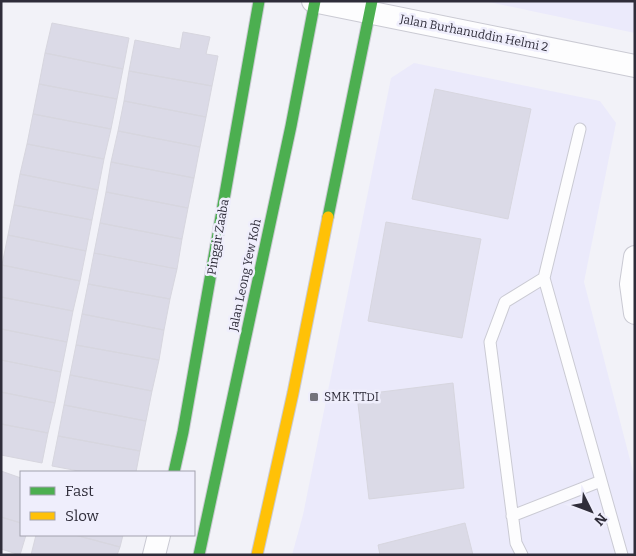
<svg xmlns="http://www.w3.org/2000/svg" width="636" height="556" viewBox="0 0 636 556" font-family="Bitter,serif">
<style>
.built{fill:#ebeafb}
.building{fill:#dbdae7;stroke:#d7d6df}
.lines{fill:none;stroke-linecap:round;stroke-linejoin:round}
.lane-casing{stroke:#cacad3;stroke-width:13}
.street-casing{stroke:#cacad3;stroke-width:24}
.fast-casing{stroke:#cacad3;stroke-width:13}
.slow-casing{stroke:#cacad3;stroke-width:13}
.lane{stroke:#fdfdfe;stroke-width:11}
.street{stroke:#fdfdfe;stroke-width:22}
.fast{stroke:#4caf50;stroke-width:11}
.slow{stroke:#ffc107;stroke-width:11}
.poi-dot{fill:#73727c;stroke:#efeefc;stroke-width:2}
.labels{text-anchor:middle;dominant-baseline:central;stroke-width:5;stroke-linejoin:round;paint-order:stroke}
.street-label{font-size:12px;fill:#2f2d3a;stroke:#efeefc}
.poi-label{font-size:12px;fill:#2f2d3a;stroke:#efeefc;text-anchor:start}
</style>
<rect width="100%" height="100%" fill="#f2f2f8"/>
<path class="built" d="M484 1H635V33Z
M414 63 600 101 616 123 584 282 635 479V555H292L303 515 391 78Z"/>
<path class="building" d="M52 23 129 38 123 69 45 53Z
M183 32 210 37 206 54 218 56 212 86 129 71 135 40 180 49Z
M45 53 123 69 117 99 39 84Z
M129 71 212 86 206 117 124 101Z
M39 84 117 99 111 129 33 114Z
M435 89 531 109 508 219 412 199Z
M124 101 206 117 200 147 118 131Z
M33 114 111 129 104 159 27 144Z
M118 131 200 147 194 178 111 162Z
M27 144 104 159 98 190 20 174Z
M111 162 194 178 188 208 106 192Z
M20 174 98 190 92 220 14 205Z
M106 192 188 208 182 239 100 223Z
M14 205 92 220 86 251 8 235Z
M386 222 481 239 462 338 368 321Z
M100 223 182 239 177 269 94 253Z
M8 235 86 251 80 281 2 265Z
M94 253 177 269 170 299 88 284Z
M2 265 80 281 73 311 1 297Z
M88 284 170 299 164 330 82 314Z
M1 297 73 311 67 342 1 329Z
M82 314 164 330 159 360 76 345Z
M1 329 67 342 61 372 1 360Z
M76 345 159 360 152 391 70 375Z
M1 360 61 372 55 403 1 392Z
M70 375 152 391 146 421 64 405Z
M453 383 464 488 369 499 357 395Z
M1 392 55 403 48 433 1 424Z
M64 405 146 421 140 451 58 436Z
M1 424 48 433 42 463 1 455Z
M58 436 140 451 136 472H84L52 466Z
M1 471 21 478V523L1 517Z
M1 517 21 523V535H26L20 555 1 549Z
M465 523 473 555H380L378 545Z
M36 535H75L120 547 117 555H31Z
M75 535H123L120 547Z"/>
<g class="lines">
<defs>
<path id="lane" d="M544 278 622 555
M512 516 601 481
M522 555 516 543 490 342 505 302 544 278 580 129"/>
<path id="street" d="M313 1 635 66
M635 257 631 284 635 313
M154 555 159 535"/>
<path id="fast" d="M328 217 372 1
M174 472 183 432 259 1
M199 555 291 126 315 1"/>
<path id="slow" d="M257 555 293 393 328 217"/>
</defs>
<use href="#lane" class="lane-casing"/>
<use href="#street" class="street-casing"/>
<use href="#fast" class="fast-casing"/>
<use href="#slow" class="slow-casing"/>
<use href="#lane" class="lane"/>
<use href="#street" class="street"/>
<use href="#fast" class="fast"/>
<use href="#slow" class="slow"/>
</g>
<rect class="poi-dot" x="309" y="392" width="10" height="10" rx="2.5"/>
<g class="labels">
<g class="street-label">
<text transform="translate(474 33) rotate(11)">Jalan Burhanuddin Helmi 2</text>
<text transform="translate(218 237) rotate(-80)">Pinggir Zaaba</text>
<text transform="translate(245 275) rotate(-78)">Jalan Leong Yew Koh</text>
</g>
<g class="poi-label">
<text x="324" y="397">SMK TTDI</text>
</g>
</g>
<rect width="636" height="556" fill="none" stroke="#2f2d3a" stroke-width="5"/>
<rect x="20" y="471" width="175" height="65" fill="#efeefc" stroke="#a2a1ae"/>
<rect x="30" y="487" width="25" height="8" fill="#4caf50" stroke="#a2a1ae"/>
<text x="65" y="496" font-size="15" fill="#2f2d3a">Fast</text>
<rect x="30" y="512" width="25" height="8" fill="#ffc107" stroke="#a2a1ae"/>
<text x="65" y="521" font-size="15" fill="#2f2d3a">Slow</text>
<g transform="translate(591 511) rotate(132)" stroke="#efeefc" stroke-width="4" paint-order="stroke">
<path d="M0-4L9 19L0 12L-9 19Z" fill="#2f2d3a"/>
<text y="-8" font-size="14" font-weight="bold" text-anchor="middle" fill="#2f2d3a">N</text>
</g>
</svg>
